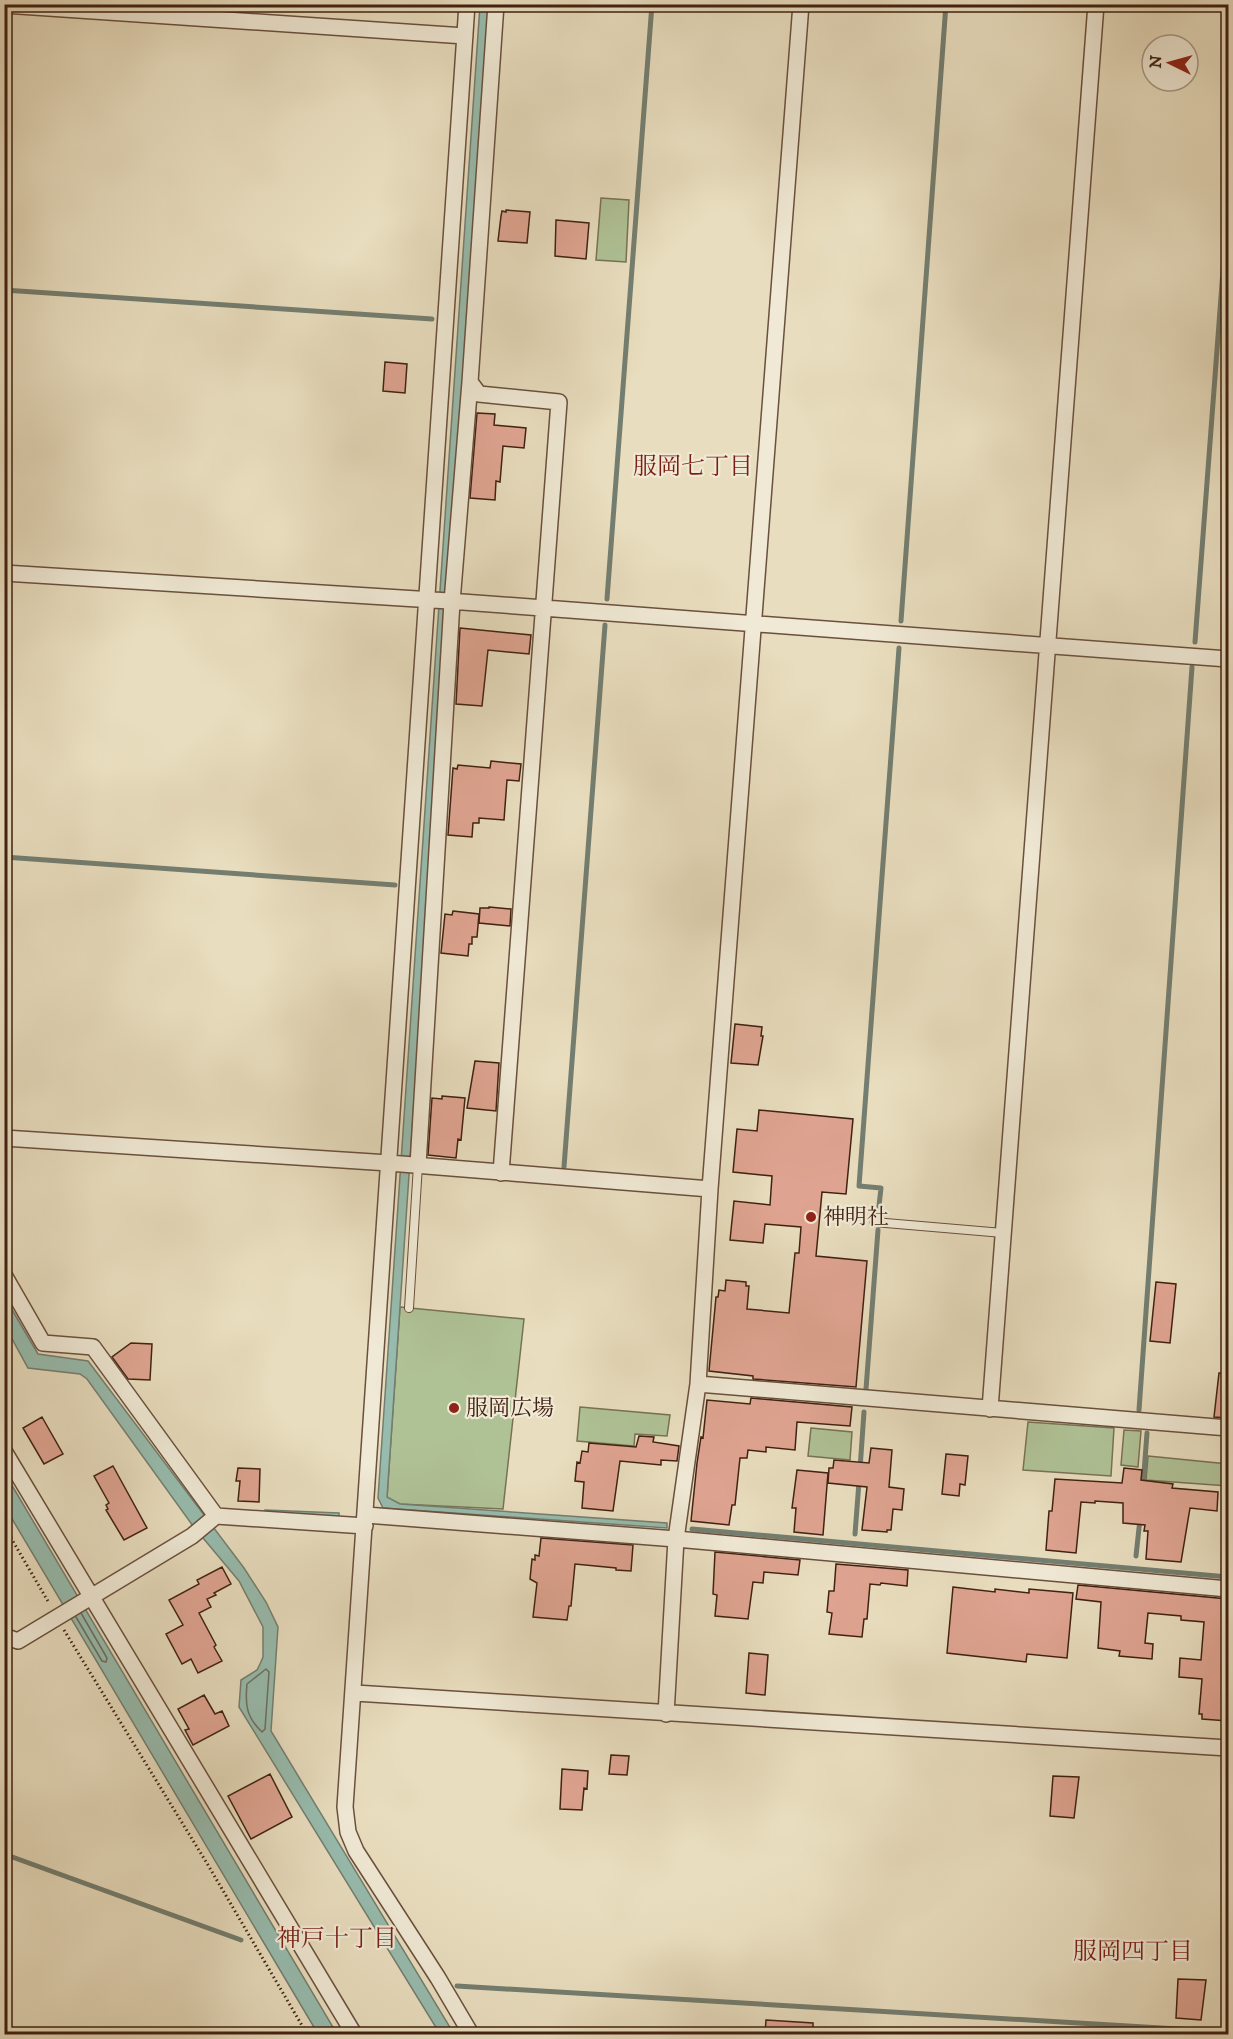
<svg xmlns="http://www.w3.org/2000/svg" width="1233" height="2039" viewBox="0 0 1233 2039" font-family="'IM FELL DW Pica','Noto Serif JP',serif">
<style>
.green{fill:#afc296;stroke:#787254;stroke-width:1.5}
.water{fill:#97bcae;stroke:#747e70;stroke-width:1.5}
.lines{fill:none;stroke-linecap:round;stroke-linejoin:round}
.shore{stroke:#6c6e60;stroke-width:1.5}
.stream{stroke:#747e70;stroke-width:5}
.building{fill:#dfa491;stroke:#402112;stroke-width:1.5}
.service-casing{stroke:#6a503d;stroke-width:10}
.minor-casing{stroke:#6a503d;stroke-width:18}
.path{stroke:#402112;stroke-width:3;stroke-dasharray:1.5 3;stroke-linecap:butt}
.service{stroke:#f0e9d5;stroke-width:8}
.minor{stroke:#f0e9d5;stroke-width:15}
.poi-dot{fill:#8f2418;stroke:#f0e9d5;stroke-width:2}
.labels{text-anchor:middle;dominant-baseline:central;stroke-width:4.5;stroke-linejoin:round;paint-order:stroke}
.poi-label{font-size:22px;fill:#402112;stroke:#f0e9d5;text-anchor:start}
.neighbourhood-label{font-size:24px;fill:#7a1f14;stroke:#f0e9d5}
</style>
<rect width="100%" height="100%" fill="#e8ddbe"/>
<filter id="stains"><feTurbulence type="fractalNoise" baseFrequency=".00333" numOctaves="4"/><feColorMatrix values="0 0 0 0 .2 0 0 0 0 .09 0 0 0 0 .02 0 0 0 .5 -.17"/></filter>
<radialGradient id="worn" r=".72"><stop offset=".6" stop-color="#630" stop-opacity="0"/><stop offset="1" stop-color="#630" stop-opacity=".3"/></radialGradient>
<path class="green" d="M601 198 629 200 626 262 596 260Z
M400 1307 524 1319 503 1509 400 1504 387 1498Z
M580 1407 670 1415 667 1436 635 1434 634 1446 577 1441Z
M1028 1422 1114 1428 1111 1476 1023 1470Z
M811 1428 852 1432 850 1460 808 1456Z
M1124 1430 1141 1431 1138 1467 1121 1465Z
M1148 1456 1228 1464V1486L1146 1480Z"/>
<path class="water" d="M480 5H489L387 1497 400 1504 667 1523V1528L383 1508 378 1498Z
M4 1296 38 1354 88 1361 244 1568 266 1602 278 1627 271 1731 454 2034H440L239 1707 241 1680 257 1670 260 1664 263 1657V1627L239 1581 193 1526 87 1379 80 1374 28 1368 5 1326Z
M4 1472 337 2034H318L5 1507Z
M265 1510 339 1513V1517L265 1513Z"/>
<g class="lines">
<path class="shore" d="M76 1617 102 1661 106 1662 107 1658 81 1613
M266 1669 269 1672 265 1729 262 1732C246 1717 245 1704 247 1684Z"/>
<path class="stream" d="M4 290 432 319
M607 599 652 4
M901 621 946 4
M1195 642 1228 204
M4 857 395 885
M564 1167 605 625
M878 1215 881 1188 859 1186 899 648
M866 1389 878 1230
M1139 1410 1192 667
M860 1469 864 1412
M1143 1486 1147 1433
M692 1529 1228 1577
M855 1534 859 1482
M1136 1556 1140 1519
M4 1854 241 1940
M457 1986 1228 2032"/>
</g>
<path class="building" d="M506 210 530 212 527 243 498 241 501 216 502 211 506 212Z
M556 220 589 223 586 259 555 256Z
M385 362 407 364 405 393 383 391Z
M477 413 495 414 494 425 526 428 524 448 503 446 500 482 496 481 495 500 470 498Z
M460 628 531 635 529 654 488 650 482 706 456 704Z
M491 761 521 764 519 781 507 780 504 820 479 818V823H473L472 837 448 835 453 768 457 769 458 765 490 768Z
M489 907 511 909 510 926 479 923 480 908H489Z
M453 911 479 914 477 937H472V944H469L468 956 441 953 445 914 452 915Z
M735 1024 762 1027 761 1036H763L758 1065 731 1063Z
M475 1061 499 1063 496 1111 467 1108Z
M442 1096 465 1098 461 1140 458 1139 456 1158 428 1155 432 1098 442 1099Z
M759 1110 853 1119 846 1194 822 1192 816 1256 867 1261 856 1387 753 1379V1376L709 1371 716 1297H718L719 1290 725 1291 726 1280 746 1282V1286H749L747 1309 789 1313 795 1253H799L801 1227 765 1224 763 1243 730 1240 734 1201 770 1205 772 1176 733 1172 737 1129 757 1131Z
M1156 1282 1176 1284 1170 1343 1150 1341Z
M131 1343 152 1344 150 1380 128 1379 112 1357Z
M1219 1373H1228V1418L1214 1417Z
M751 1398 852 1407 850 1426 797 1422 795 1450 766 1447V1452L748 1450 747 1458H740L735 1505H732L729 1525 691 1521 697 1463 701 1437 703 1438 707 1400 750 1404Z
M42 1417 63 1454 44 1464 23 1428Z
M639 1436 654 1437 653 1442 679 1446 677 1461 661 1460V1465L620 1461 613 1511 582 1508 584 1482 575 1481 577 1462 580 1463 582 1451 588 1452 589 1443 636 1447Z
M871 1448 892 1450 889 1487 904 1489 902 1510 893 1509 891 1530H887V1532L862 1530 867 1487 828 1483 829 1468H833L834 1460 869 1463Z
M946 1454 968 1456 965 1485 960 1484 959 1496 942 1494Z
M113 1466 147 1528 124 1540 106 1510 108 1509 106 1505 109 1503 94 1476Z
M238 1468 260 1469 259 1502 238 1501 240 1481H236Z
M1124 1468 1142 1470 1141 1480 1173 1484 1172 1488 1218 1492 1217 1511 1190 1508 1181 1562 1146 1559 1148 1531H1144L1145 1525 1123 1523V1503L1095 1501V1503L1081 1502 1076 1553 1046 1550 1049 1511H1052L1055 1479 1122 1483Z
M797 1470 828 1473 823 1535 794 1532 796 1508H792Z
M541 1538 633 1545 631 1571 616 1570V1568L575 1564 571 1606H569L567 1620 533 1617 537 1583 530 1579 532 1559 535 1560V1555L539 1556Z
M715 1552 800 1560 798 1575 764 1572 763 1583 753 1582 748 1619 715 1616 717 1595 713 1594Z
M836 1564 908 1570 907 1586 881 1583 880 1585 870 1584 867 1619H864L862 1637 829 1634 832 1613 827 1612 829 1591H834Z
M222 1567 231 1584 214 1593 216 1595 207 1599 211 1607 199 1613 216 1645 214 1647 222 1661 198 1673 191 1659 182 1664 166 1634 183 1625 169 1600 199 1584 197 1580Z
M1078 1585 1228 1599V1721L1202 1719V1714H1199L1202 1679 1179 1677 1180 1658 1201 1660 1204 1622 1181 1620V1616L1148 1613 1145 1643 1153 1644 1152 1659 1119 1656 1120 1651 1098 1648 1101 1602 1076 1599Z
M953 1587 995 1592V1589L1029 1593V1589L1073 1593 1067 1658 1027 1654 1026 1662 947 1653Z
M749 1653 768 1655 765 1695 746 1693Z
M204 1695 215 1714 222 1711 229 1726 193 1745 185 1730 189 1729 178 1709Z
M611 1755 629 1756 627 1775 609 1774Z
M562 1769 588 1771 587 1789 584 1788 582 1810 560 1809Z
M270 1774 292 1817 251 1839 228 1796Z
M1053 1776 1079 1777 1074 1818 1050 1816Z
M1178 1979 1206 1980 1201 2020 1176 2018Z
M766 2020 813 2023V2034H765Z"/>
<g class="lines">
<defs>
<path id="service" d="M874 1222 1003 1233
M409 1308 418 1165"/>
<path id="minor" d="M467 4 345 1807 348 1832 356 1851 438 1978 471 2034
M496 4 470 382 479 394 559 402 501 1173
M4 5 465 36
M4 573 449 601 1228 659
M4 1138 389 1163 710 1189
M418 1165 452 602 470 382
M4 1275 43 1343 93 1347 216 1516 365 1526
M698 1384 1228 1428
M990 1409 1096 4
M4 1451 354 2034
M366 1515 676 1539 1228 1589
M4 1636 18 1641 192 1536 216 1516
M355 1693 1228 1748
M666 1714 676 1539 698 1384 710 1189 801 4"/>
</defs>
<use href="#service" class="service-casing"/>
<use href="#minor" class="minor-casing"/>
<path class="path" d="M4 1526 49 1603
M64 1630 208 1865 307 2034"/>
<use href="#service" class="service"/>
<use href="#minor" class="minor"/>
</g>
<g class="poi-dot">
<circle cx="811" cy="1217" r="6"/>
<circle cx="454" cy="1408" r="6"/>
</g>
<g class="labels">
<g class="poi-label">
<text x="823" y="1217">神明社</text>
<text x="466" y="1408">服岡広場</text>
</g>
<g class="neighbourhood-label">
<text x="693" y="467">服岡七丁目</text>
<text x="337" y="1939">神戸十丁目</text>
<text x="1133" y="1952">服岡四丁目</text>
</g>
</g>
<rect width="1233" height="2039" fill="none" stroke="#e8ddbe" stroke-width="24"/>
<rect x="6" y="6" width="1221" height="2027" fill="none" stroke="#402112" stroke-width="3"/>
<rect x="12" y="12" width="1209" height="2015" fill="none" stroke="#402112" stroke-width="1.5"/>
<g transform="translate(1170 63) rotate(275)"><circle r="28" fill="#f0e9d5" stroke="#aa9987" stroke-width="1.5"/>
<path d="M0-4.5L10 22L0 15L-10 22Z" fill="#8f2418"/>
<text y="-9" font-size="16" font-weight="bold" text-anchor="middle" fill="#402112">N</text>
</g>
<rect width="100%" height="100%" filter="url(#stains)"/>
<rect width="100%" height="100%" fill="url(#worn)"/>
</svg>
